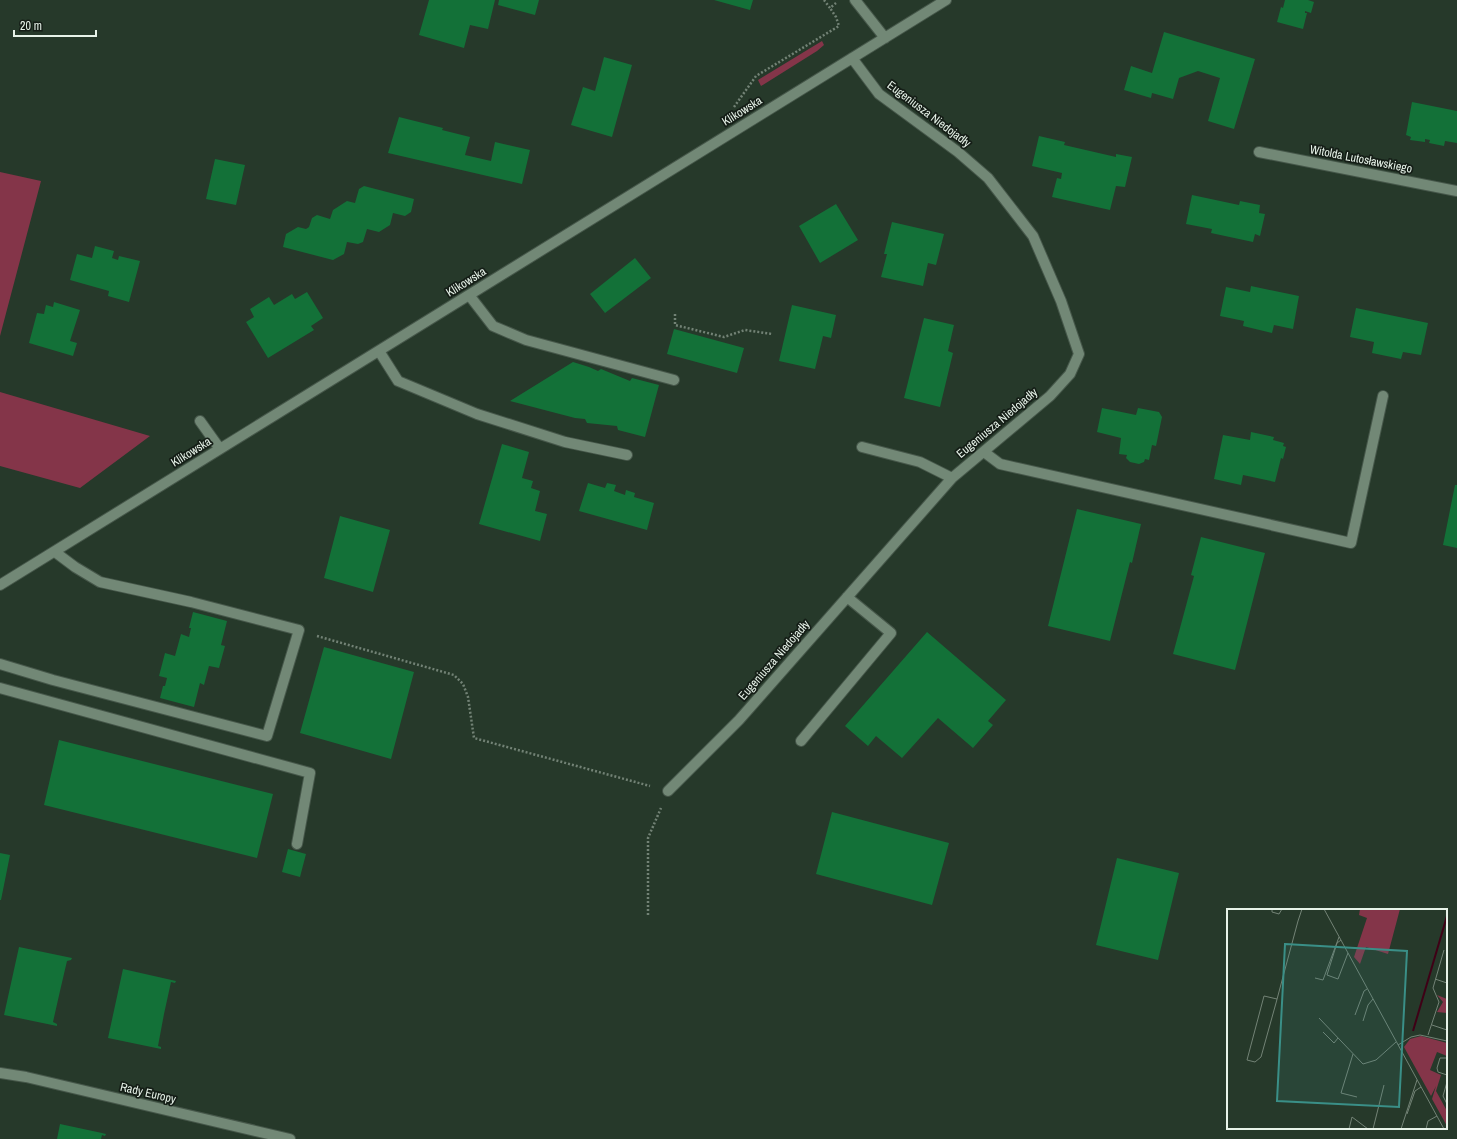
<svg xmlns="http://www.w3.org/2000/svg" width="1457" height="1139" viewBox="0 0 1457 1139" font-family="'Archivo Narrow',sans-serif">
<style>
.green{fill:#843549}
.building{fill:#137138}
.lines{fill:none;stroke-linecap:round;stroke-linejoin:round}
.minor-casing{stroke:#46574a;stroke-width:12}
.path{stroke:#728275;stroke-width:2.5;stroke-dasharray:2 2;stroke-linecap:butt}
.minor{stroke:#728876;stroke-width:10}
.labels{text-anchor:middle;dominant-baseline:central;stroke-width:3.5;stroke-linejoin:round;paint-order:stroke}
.street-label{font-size:12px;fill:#e7f3e9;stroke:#151e17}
.inset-river{fill:none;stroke:#3f0016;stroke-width:2}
.inset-road{fill:none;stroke:#738376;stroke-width:1}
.view{fill:#3a8f87;fill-opacity:0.15;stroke:#3a8f87;stroke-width:2}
.inset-edge{fill:none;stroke:#e7f3e9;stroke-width:2}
</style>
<rect width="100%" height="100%" fill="#26392a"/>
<path class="green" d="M822 41 824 45 817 51 761 86 758 80Z
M0 172 41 181 0 336Z
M0 392 150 436 80 488 0 466Z"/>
<path class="building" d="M429 0H495L488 29 470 25 464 48 419 35Z
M499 0H539L535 15 498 5Z
M714 0H753L750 10Z
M1285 0H1308L1314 2 1311 13 1305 11V13H1307L1303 29 1277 22 1281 7 1283 8Z
M1164 32 1255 59 1234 129 1208 121 1220 78 1198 71 1179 78 1173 99 1152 93 1151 98 1124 90 1131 66 1152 73Z
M604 57 632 65 612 137 571 125 583 87 595 91Z
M1412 102 1457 111V143L1445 141 1444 146 1429 143 1430 140 1425 139V142L1410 140 1411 137 1406 135Z
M399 117 443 128 442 130 470 137 465 155 491 161 495 142 530 150 522 184 388 153Z
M1039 136 1065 142 1064 145 1116 157V154L1132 157 1125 187 1116 186 1110 210 1052 197 1057 178 1061 179 1062 173 1032 166Z
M215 159 245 165 236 205 206 199Z
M364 186 414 199 411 212 405 216 393 213 390 225 379 232 367 229 363 242 358 244 347 242 344 254 333 260 283 247 286 234 298 227 306 229 309 227 312 218 317 215 330 219 333 210 347 201 355 203 359 189Z
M1192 195 1239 205 1240 201 1260 205 1259 213 1265 214 1260 236 1255 234 1253 242 1211 233 1212 229 1186 224Z
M836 204 858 240 820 263 799 226Z
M892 222 944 234 936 265 928 263 923 286 881 277 887 254H884Z
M95 246 114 251 112 258 118 260 119 256 140 261 129 302 108 296 109 291 70 280 77 254 92 258Z
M635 258 651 278 605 313 590 294Z
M1251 286 1299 296 1293 329 1274 325 1272 333 1243 326 1244 321 1220 316 1226 287 1250 292Z
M307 292 323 318 311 326 314 330 268 358 246 322 254 317 250 309 269 297 274 305 292 294 295 299Z
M54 302 80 310 70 341 77 343 73 356 29 343 37 313 44 314 46 305 53 307Z
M792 305 836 315 831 338 823 336 815 369 779 361Z
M1356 308 1428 323 1421 355 1403 352 1401 359 1372 353 1374 342 1350 337Z
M924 318 954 325 948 351 953 353 940 407 904 398Z
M674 329 744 348 737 373 667 354Z
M573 362 589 367 598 371 601 369 630 381 632 378 659 385 645 437 618 430 617 426 587 423 585 419 575 418 510 401Z
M1102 408 1136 415 1138 408 1159 412 1162 417 1156 446 1152 445 1149 460 1145 459 1144 462 1139 464 1130 462 1126 458 1127 455 1119 454 1121 438 1097 432Z
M1251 432 1274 437 1273 440 1284 443 1283 446 1286 447 1283 459 1281 458 1275 482 1243 475 1241 485 1214 479 1223 435 1250 440Z
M502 444 529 452 522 478 533 481 531 488 540 491 535 511 547 514 540 541 479 524Z
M588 483 605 488 607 483 616 485 614 491 625 495 626 490 635 493 634 497 654 503 647 530 579 511Z
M1455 485H1457V548L1443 545Z
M1077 509 1141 524 1132 563 1130 562 1110 641 1048 626Z
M340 516 390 530 373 592 324 578Z
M1201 537 1265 553 1235 670 1173 654 1194 576 1191 575Z
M193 612 227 621 221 645 225 646 219 668 209 666 204 685 200 683 194 707 160 698 163 686H165L167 678 159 676 165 653 175 656 181 634 189 637 191 628H189Z
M927 632 1006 700 988 721 993 725 973 748 938 718 902 758 876 736 868 746 845 726Z
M324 647 414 672 391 759 300 733Z
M59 740 273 794 257 858 44 805Z
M832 812 949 843 932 905 816 874Z
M288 849 306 854 300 877 282 872Z
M0 853 10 855 1 900H0Z
M1117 858 1179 873 1158 960 1096 945Z
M19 947 72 958 71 960 67 961 60 991 53 1022 57 1024V1026L4 1015Z
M123 969 176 981 175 983 171 982 164 1014 158 1046 161 1047V1049L108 1038Z
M60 1124 102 1133 106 1134 105 1136 102 1135 101 1139H57Z"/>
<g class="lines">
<defs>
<path id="minor" d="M855 0 885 38
M1259 152 1457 191
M469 295 493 326 526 340 674 380
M379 351 398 381 477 414 565 442 627 455
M200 421 220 449
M862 447 920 462 952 478
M984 452 1000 464 1351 543 1383 396
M0 585 946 0
M0 664 53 680 267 736 299 630 191 602 100 582 75 567 55 552
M0 688 310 773 297 844
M801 741 891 633 847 597
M668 791 739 720 952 478 1050 396 1070 374 1079 354 1061 301 1033 236 988 178 958 152 879 94 852 58
M0 1073 26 1077 290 1139"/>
</defs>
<use href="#minor" class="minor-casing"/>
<path class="path" d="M824 0 830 8 836 3
M734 107 756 76 839 26 836 17 830 8
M675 314V325L724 337 745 330 772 334
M317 636 454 675 463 684 468 697 474 738 650 786
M648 915V838L661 808"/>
<use href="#minor" class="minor"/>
</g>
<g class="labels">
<g class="street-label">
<text transform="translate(742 111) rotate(-32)">Klikowska</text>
<text transform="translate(929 114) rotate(37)">Eugeniusza Niedojadły</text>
<text transform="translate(1361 159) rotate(11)">Witolda Lutosławskiego</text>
<text transform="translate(466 282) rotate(-32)">Klikowska</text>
<text transform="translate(997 423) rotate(-40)">Eugeniusza Niedojadły</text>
<text transform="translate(191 452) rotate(-32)">Klikowska</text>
<text transform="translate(774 660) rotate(-49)">Eugeniusza Niedojadły</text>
<text transform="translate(148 1093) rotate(13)">Rady Europy</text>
</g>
</g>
<g transform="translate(1227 909)">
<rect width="220" height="220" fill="#26392a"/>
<path d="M133 0H173L161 45 139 38 133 55 127 48 140 9 132 6ZM210 86 220 90V104L210 103 216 93ZM194 127 220 134V147L210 143 203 161 214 166 209 182 220 202V217L205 190 209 177 204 187 177 138 183 130Z" fill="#843549"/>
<path class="inset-river" d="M186 122 220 7"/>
<path class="inset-road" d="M45 0V3L52 5 55 0M97 0 217 220M114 31 110 34 100 66 111 70 121 44M88 69 96 71 112 28M208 70 220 74M50 90 37 87 20 151 28 153 34 148 49 94 57 64 71 12 75 0M128 106 137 82 140 80M92 109 136 155 149 151 169 133M136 112 141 96 146 90M205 116 220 121M96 123 107 134 111 129M201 126 212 93 206 79 217 41M171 136 184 128 193 126 220 132M126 145 114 184 130 188M220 149H213L210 159 211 163 220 166M220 173 216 187 220 195M180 205 188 182 194 178M122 220 125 208 141 220M146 220 157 176M174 220 190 171M199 220 201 212 210 207"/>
<path class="view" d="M58 35 180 42 172 198 50 192Z"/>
<rect width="220" height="220" class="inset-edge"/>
</g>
<path d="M14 30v6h82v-6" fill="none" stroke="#e7f3e9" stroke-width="2"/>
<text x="20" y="30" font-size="12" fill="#e7f3e9" stroke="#151e17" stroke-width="3" paint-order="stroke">20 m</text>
</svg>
